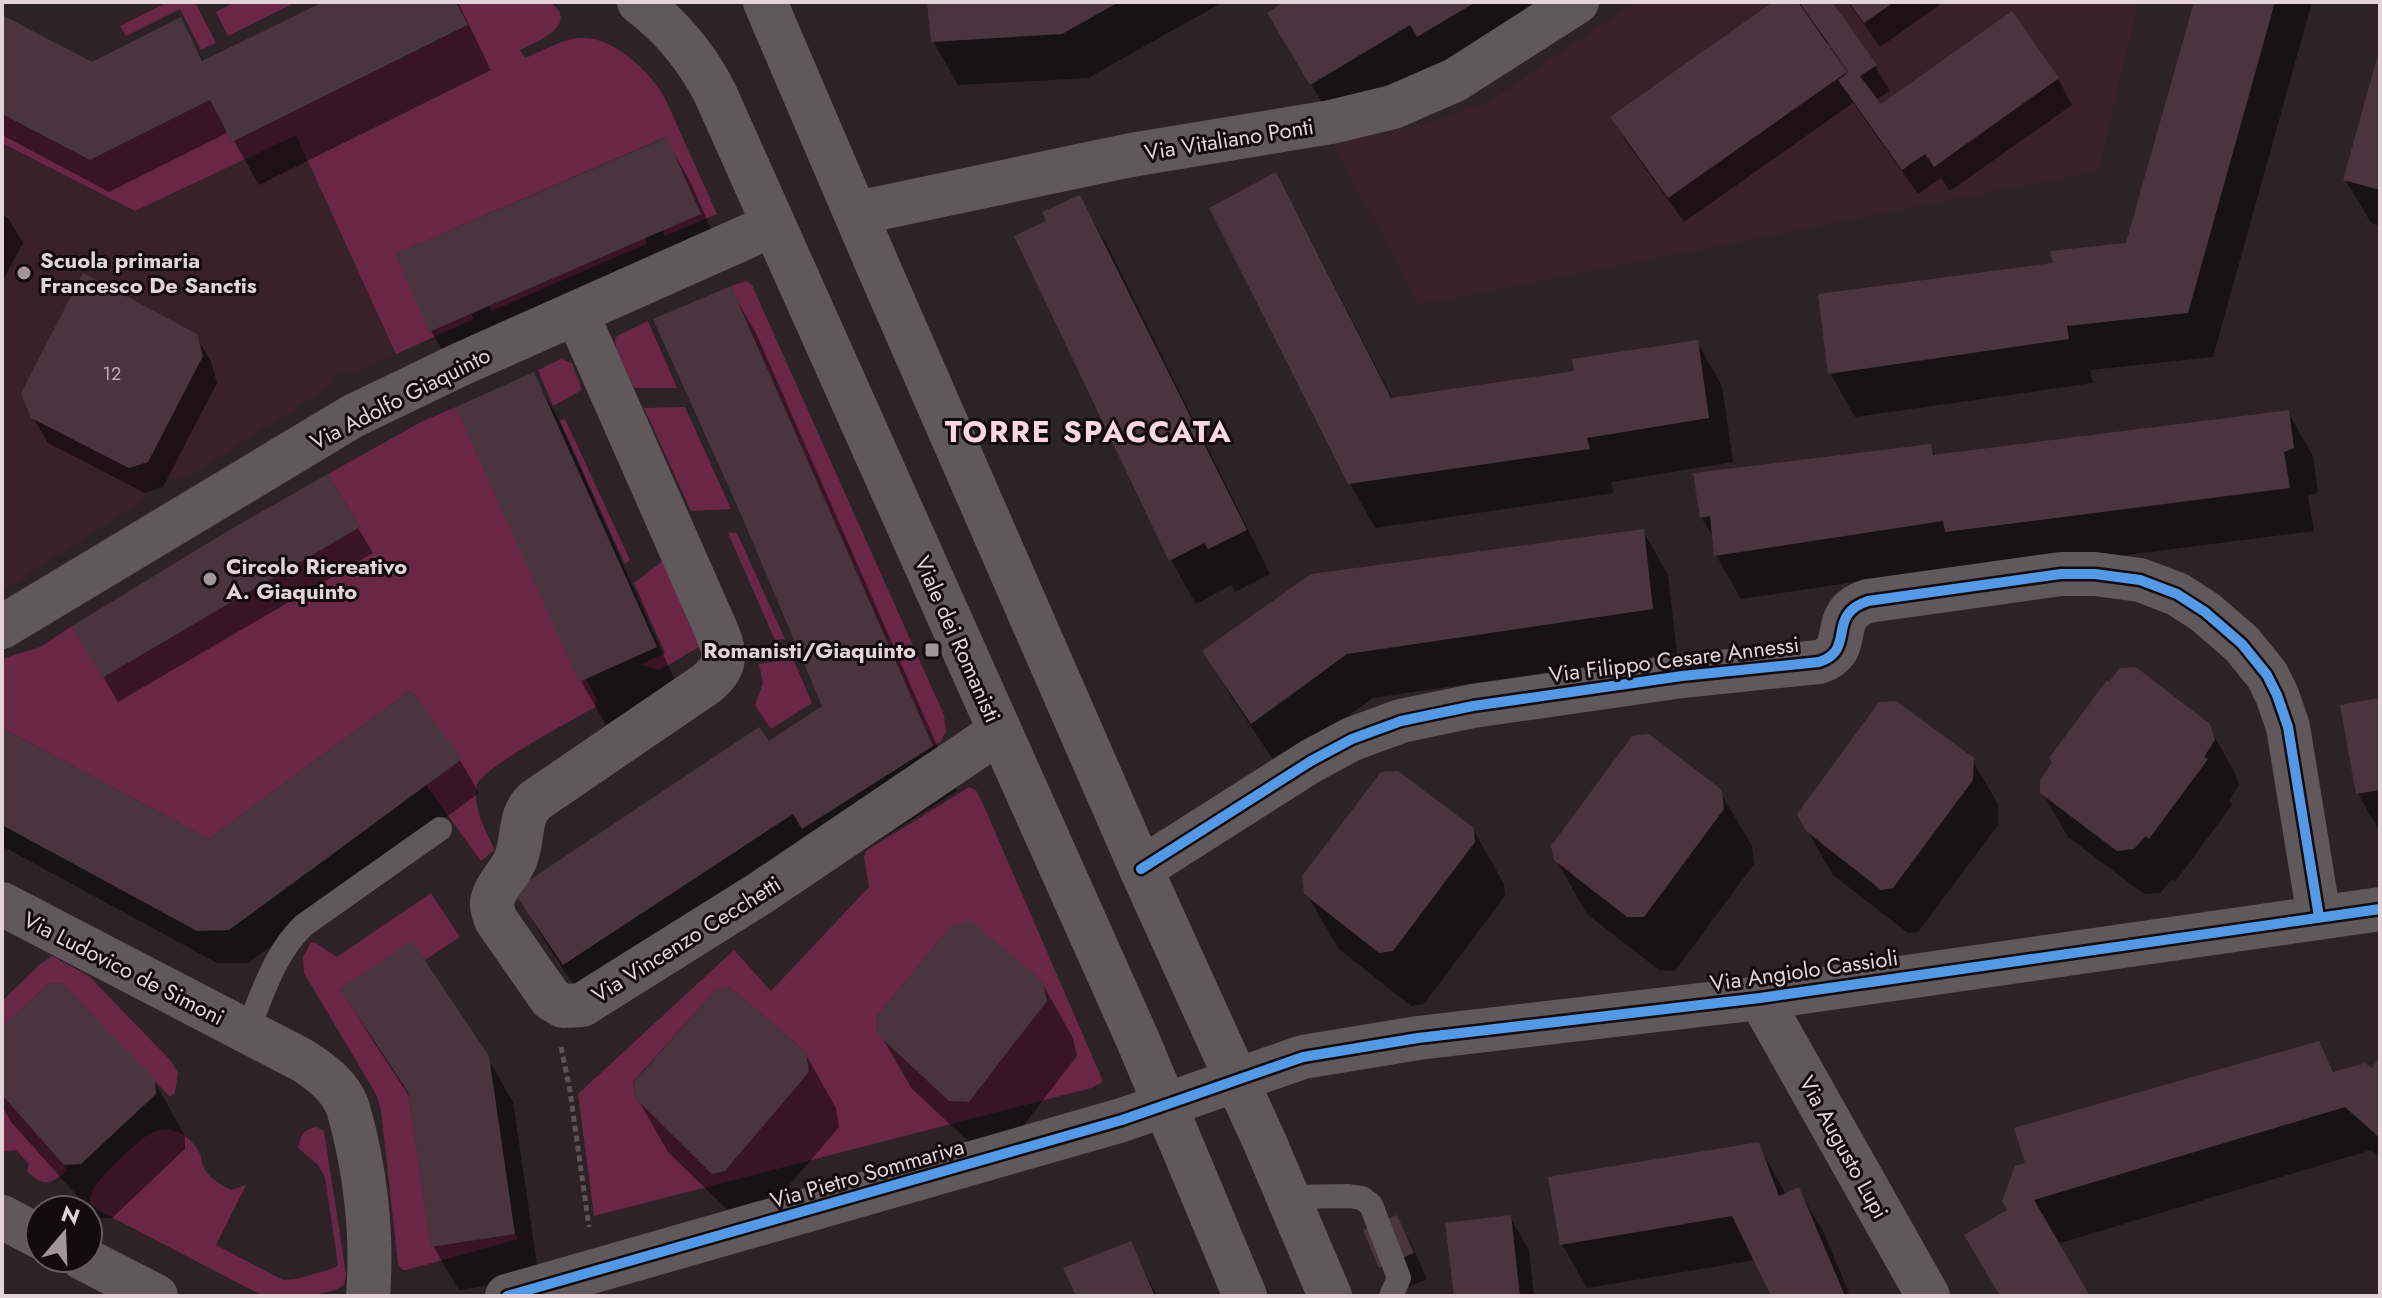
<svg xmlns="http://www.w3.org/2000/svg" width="2382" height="1298" viewBox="0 0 2382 1298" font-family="Jost,sans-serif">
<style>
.built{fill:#39212a}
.green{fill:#6a2745;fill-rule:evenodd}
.shadow{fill:#0007;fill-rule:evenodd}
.building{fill:#4a353f}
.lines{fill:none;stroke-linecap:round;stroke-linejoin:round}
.path{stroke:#5b5456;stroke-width:5;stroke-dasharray:6 4;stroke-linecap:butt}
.lane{stroke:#60585b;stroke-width:24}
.street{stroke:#60585b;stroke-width:44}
.secondary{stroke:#60585b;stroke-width:44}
.cycleway-casing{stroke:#130b0e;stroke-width:15}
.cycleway{stroke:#5399e6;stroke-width:10}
.poi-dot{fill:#a3969a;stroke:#130b0e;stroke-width:3}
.labels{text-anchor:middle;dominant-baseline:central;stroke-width:6;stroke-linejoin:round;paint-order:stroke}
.number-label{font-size:18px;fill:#bcacb2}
.street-label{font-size:22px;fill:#e2d4d9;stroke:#130b0e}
.poi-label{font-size:22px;font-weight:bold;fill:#e2d4d9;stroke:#130b0e;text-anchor:start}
.district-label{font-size:30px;font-weight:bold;letter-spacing:2px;fill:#f9d7e3;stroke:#130b0e}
</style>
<rect width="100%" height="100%" fill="#2d2226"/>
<path class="built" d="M1635 2H2139L2098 171 1419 305 1334 144 1442 119 1490 101Z
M296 134 396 354 354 373 345 370 334 374 331 386 197 471 182 479 159 477 154 493 2 591V143L135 211Z"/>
<path class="green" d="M168 2H195L216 43 201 50 180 9 126 36 120 26Z
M235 2H296L228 36 216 12Z
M456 2H550C581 24 537 42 520 50L525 58C540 52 555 43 572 39 606 30 647 68 664 96L717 214 665 236 663 230 666 137 396 254 429 331 471 313 474 319 396 354 296 135 135 211 2 143V114L90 160 210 100 232 142 467 26Z
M645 238 648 243 492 311 489 306Z
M746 281 752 285 944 715 946 732 940 742 933 746 731 286Z
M648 321 677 388H634L616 348 615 340 617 336Z
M561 359 572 363 582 390 553 406 538 370Z
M456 407 579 681 586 679 597 700 595 707C575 719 481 768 477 785 472 806 486 832 495 850L481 861 426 785 461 759 411 690 209 839 2 728V659L40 647 72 626 102 677 360 527 328 474 421 422Z
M685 407 731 509 691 511 644 408Z
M565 419 630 560 625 564 560 421Z
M728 533H737L785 639 775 640Z
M664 560 702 645 660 670 640 665 665 653 634 583Z
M793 659 812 703 771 729 755 705 763 683 759 664Z
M969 787 976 790 983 804 1102 1079 1101 1083 1091 1088 594 1216 578 1094 734 950 771 991 869 887 864 857 866 851ZM971 922 1043 982 1047 1001 969 1102 949 1101 878 1035 877 1016 951 926ZM729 987 806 1052 809 1072 725 1171 713 1174 635 1098 633 1082 715 991Z
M431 893 460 937 425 960 412 942 340 989 408 1092 431 1246 515 1234 519 1239 406 1270H403L398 1264 381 1111 376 1094 304 973 303 957 311 942 316 943 337 957Z
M52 956 89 976 172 1062 178 1073 175 1093 170 1097 63 984 50 983 2 1027V1001L39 965Z
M2 1095 64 1165 67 1171C50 1184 44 1188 27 1171L29 1164 16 1150 2 1152Z
M316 1127 324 1131 346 1274 344 1285 335 1290 310 1296H263L98 1210 90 1202C91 1184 109 1171 121 1158 130 1150 139 1140 149 1134 169 1123 191 1134 200 1154 202 1158 201 1162 203 1166 208 1178 220 1184 231 1190L246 1185 216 1245 283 1280 297 1279 334 1268 338 1265 325 1177 318 1165 298 1148C301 1135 303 1130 316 1127Z"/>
<path class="shadow" d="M328 2H458L491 70 259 185 229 132 109 192 2 135V17L92 64 180 20 204 63Z
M929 2H1223L1088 78 958 85 933 41Z
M1288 2H1574L1337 128 1295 57Z
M1776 2H1830L1875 66 1890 91 1876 100 1880 106 2012 14 2058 79 2072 105 1950 191 1941 178 1918 194 1853 103 1684 222 1627 143 1612 118ZM1828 43 1852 72 1847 76 1826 45Z
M1848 2H1944L1880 47Z
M2196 2H2312L2213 357 2090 370 2093 383 1855 417 1830 373 2128 245Z
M2380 56V226L2371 223 2345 179Z
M666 139 691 183 724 259 457 375 431 331Z
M1275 175 1300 219 1393 399 1576 372 1697 342 1722 386 1733 462 1611 482 1614 493 1375 528 1350 483Z
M1079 197 1105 241 1270 574 1235 592 1231 585 1196 604 1171 560 1016 237 1049 222Z
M2 214 8 218 23 243 2 282Z
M730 289 756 333 957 791 829 872 589 1008 541 935 516 891 768 744 825 707Z
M195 335 211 361 217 383 163 487 145 493 48 443 33 417Z
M533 375 558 418 680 692 606 725 581 681Z
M2288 412 2313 456 2318 492 2308 496 2314 531 1972 575 1967 565 1741 599 1716 555 1715 540 1701 517 1930 446 1936 457Z
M358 528 373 553 118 702 74 627Z
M1643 531 1668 575 1677 653 1373 698 1278 767 1230 695 1205 651Z
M2380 700V832L2358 794 2343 707Z
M2208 726 2234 771 2239 785 2229 800 2232 805 2175 882 2172 879 2160 893 2144 894 2068 837 2042 792Z
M2 730 209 842 460 760 479 793 248 963H217L2 846Z
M1972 760 1998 804V825L1918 932 1908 933 1833 875 1807 830Z
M1720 792 1752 846 1754 864 1675 971 1659 970 1587 914 1556 860Z
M1473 829 1504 884 1505 896 1424 1004 1411 1006 1338 948 1306 893Z
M1042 983 1073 1038 1077 1056 1000 1156 982 1154 912 1089 880 1034Z
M342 989 487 1057 513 1102 539 1278 459 1290 433 1246 411 1099 368 1033Z
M2 1030 154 1081 185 1136V1149L112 1218H97L11 1122 2 1106Z
M2318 1043 2335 1074 2372 1071 2380 1060V1157L2371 1150 2057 1244 2088 1296H2002L1967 1236Z
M805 1053 836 1108 839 1127 756 1224 745 1227 668 1152 637 1098Z
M1758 1144 1786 1195 1798 1189 1824 1233 1850 1296H1773L1755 1260 1587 1288 1562 1244Z
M1510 1217 1529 1250 1534 1296H1456Z
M1396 1218 1411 1243 1427 1279 1396 1292 1381 1267Z
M1130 1243 1157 1296H1078Z"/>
<path class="building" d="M323 2H456L468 25 232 142 210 100 90 160 2 114V15L92 62 181 17 202 61Z
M927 2H1119L1062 34 931 42Z
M1284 2H1476L1417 37 1410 25 1310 85 1267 13Z
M1773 2H1798L1847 72 1668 198 1610 117Z
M1799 2H1832L1877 65 1860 76 1881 104 2012 11 2059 78 1934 167 1925 154 1902 170 1838 80 1849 72Z
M1849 2H1894L1864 23Z
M2194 2H2275L2188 313 2067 326 2069 339 1828 374 1818 294 2053 263 2050 251 2126 243Z
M2379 51 2380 52V190L2343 180Z
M667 137 701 214 429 332 396 254Z
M1276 172 1391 398 1574 371 1572 359 1698 340 1709 418 1587 438 1590 449 1348 484 1209 208Z
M1080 195 1247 530 1208 549 1204 543 1169 561 1014 236 1046 221 1042 212Z
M83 273 197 334 203 356 148 462 129 468 31 418 21 393Z
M731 286 933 746 802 829 793 814 563 965 513 891 759 727 769 741 822 706 739 510 653 319Z
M534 372 657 647 579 682 456 407Z
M2289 410 2294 448 2284 452 2290 488 1945 532 1943 521 1714 556 1710 516 1700 518 1693 473 1931 444 1933 455Z
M328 474 360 527 102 678 72 626 226 532Z
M1644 529 1653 609 1347 654 1251 724 1202 651 1311 574Z
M2136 667 2210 724 2215 740 2204 757 2208 759 2149 839 2146 836 2134 849 2117 851 2040 793V781L2052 762 2049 758 2107 680 2109 682 2120 668Z
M411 690 462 759 229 930 197 931 2 825V728L209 839Z
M2380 698V790L2356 794 2340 705Z
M1896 701 1974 758 1973 780 1893 888 1881 890 1806 831 1797 814 1879 702Z
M1649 734 1722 790 1724 809 1644 917H1627L1554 860 1551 846 1632 736Z
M1398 771 1474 828 1475 842 1393 951 1379 953 1304 894 1302 876 1381 772Z
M971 921 1043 982 1047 1001 969 1102 949 1101 878 1035 877 1016 951 926Z
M412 941 489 1056 515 1234 431 1247 408 1092 340 989Z
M50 983 63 984 155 1080 156 1094 81 1164 64 1165 2 1095V1027Z
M729 987 806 1052 809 1072 725 1171 712 1174 635 1098 633 1083 715 991Z
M2319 1041 2333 1072 2365 1063 2372 1068 2380 1056V1138L2345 1107 2034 1200 2090 1296H2000L1964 1235 2007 1210 2002 1201 2015 1166 2025 1163 2014 1128Z
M1759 1142 1779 1196 1799 1187 1845 1296H1771L1732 1216 1560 1245 1548 1177Z
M1397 1215 1414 1253 1379 1268 1363 1230Z
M1511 1215 1520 1296H1454L1445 1223Z
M1131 1241 1155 1296H1076L1063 1268Z"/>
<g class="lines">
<path class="path" d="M561 1047 570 1091 589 1227"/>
<path class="lane" d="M247 1031C263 994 274 953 304 925L440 829
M1288 1197 1349 1196 1362 1198 1371 1205 1399 1278 1391 1296"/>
<path class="street" d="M857 213 1131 155 1331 122 1393 107 1455 80 1577 2
M577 314 714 625C725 650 730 665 706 684L536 800C518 815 524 837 516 858 511 873 495 885 492 902 491 908 494 914 496 920L551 999 563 1006 582 1005 759 894 999 732
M2 627 353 416 461 364 773 225
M1141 869 1311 761 1352 739 1401 721 1473 706 1682 676 1819 662C1857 650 1825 615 1868 601L2061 574H2095L2140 580 2177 594 2205 612 2242 644 2267 675 2277 695 2288 727 2319 917
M2 904 302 1060C321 1072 340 1086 348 1108 365 1167 373 1234 368 1296
M1760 998 1928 1296
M2 1217 40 1237
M82 1258 156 1296
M507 1296 1122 1120 1303 1057 1418 1038 1760 998 2380 909"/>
<path class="secondary" d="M639 2C672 27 696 56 715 93L1137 1038 1245 1296
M765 2 877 264 1141 869 1266 1145 1330 1296"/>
<defs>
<path id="cycleway" d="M1141 869 1311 761 1352 739 1401 721 1473 706 1682 676 1819 662C1857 650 1825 615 1868 601L2061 574H2095L2140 580 2177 594 2205 612 2242 644 2267 675 2277 695 2288 727 2319 917
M507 1296 1122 1120 1303 1057 1418 1038 1760 998 2380 909"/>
</defs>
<use href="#cycleway" class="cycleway-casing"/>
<use href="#cycleway" class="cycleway"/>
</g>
<g class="poi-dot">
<circle cx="24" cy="273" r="8"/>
<circle cx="210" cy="579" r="8"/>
<rect x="924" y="642" width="16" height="16" rx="4"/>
</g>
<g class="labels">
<g class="number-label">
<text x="112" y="374">12</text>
</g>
<g class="street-label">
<text transform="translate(1229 139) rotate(-9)">Via Vitaliano Ponti</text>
<text transform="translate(400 398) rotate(-27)">Via Adolfo Giaquinto</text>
<text transform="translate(958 639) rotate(66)">Viale dei Romanisti</text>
<text transform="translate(1674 659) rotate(-7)">Via Filippo Cesare Annessi</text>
<text transform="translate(686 939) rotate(-32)">Via Vincenzo Cecchetti</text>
<text transform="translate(124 968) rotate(27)">Via Ludovico de Simoni</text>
<text transform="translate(1804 970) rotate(-8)">Via Angiolo Cassioli</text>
<text transform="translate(1844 1147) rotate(61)">Via Augusto Lupi</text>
<text transform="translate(867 1173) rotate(-16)">Via Pietro Sommariva</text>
</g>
<g class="poi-label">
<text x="40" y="260">Scuola primaria<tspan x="40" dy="25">Francesco De Sanctis</tspan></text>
<text x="226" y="566">Circolo Ricreativo<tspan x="226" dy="25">A. Giaquinto</tspan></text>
<text x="916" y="650" text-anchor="end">Romanisti/Giaquinto</text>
</g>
<g class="district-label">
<text x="1089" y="431">TORRE SPACCATA</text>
</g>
</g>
<rect width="2382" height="1298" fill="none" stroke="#e2d4d9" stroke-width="8"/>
<g transform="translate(64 1234) rotate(19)"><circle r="38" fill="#130b0e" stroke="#665b5f" stroke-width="2"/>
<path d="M0-6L14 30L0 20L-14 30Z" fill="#a3969a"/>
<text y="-12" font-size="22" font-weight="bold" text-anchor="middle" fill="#e2d4d9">N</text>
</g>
</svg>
